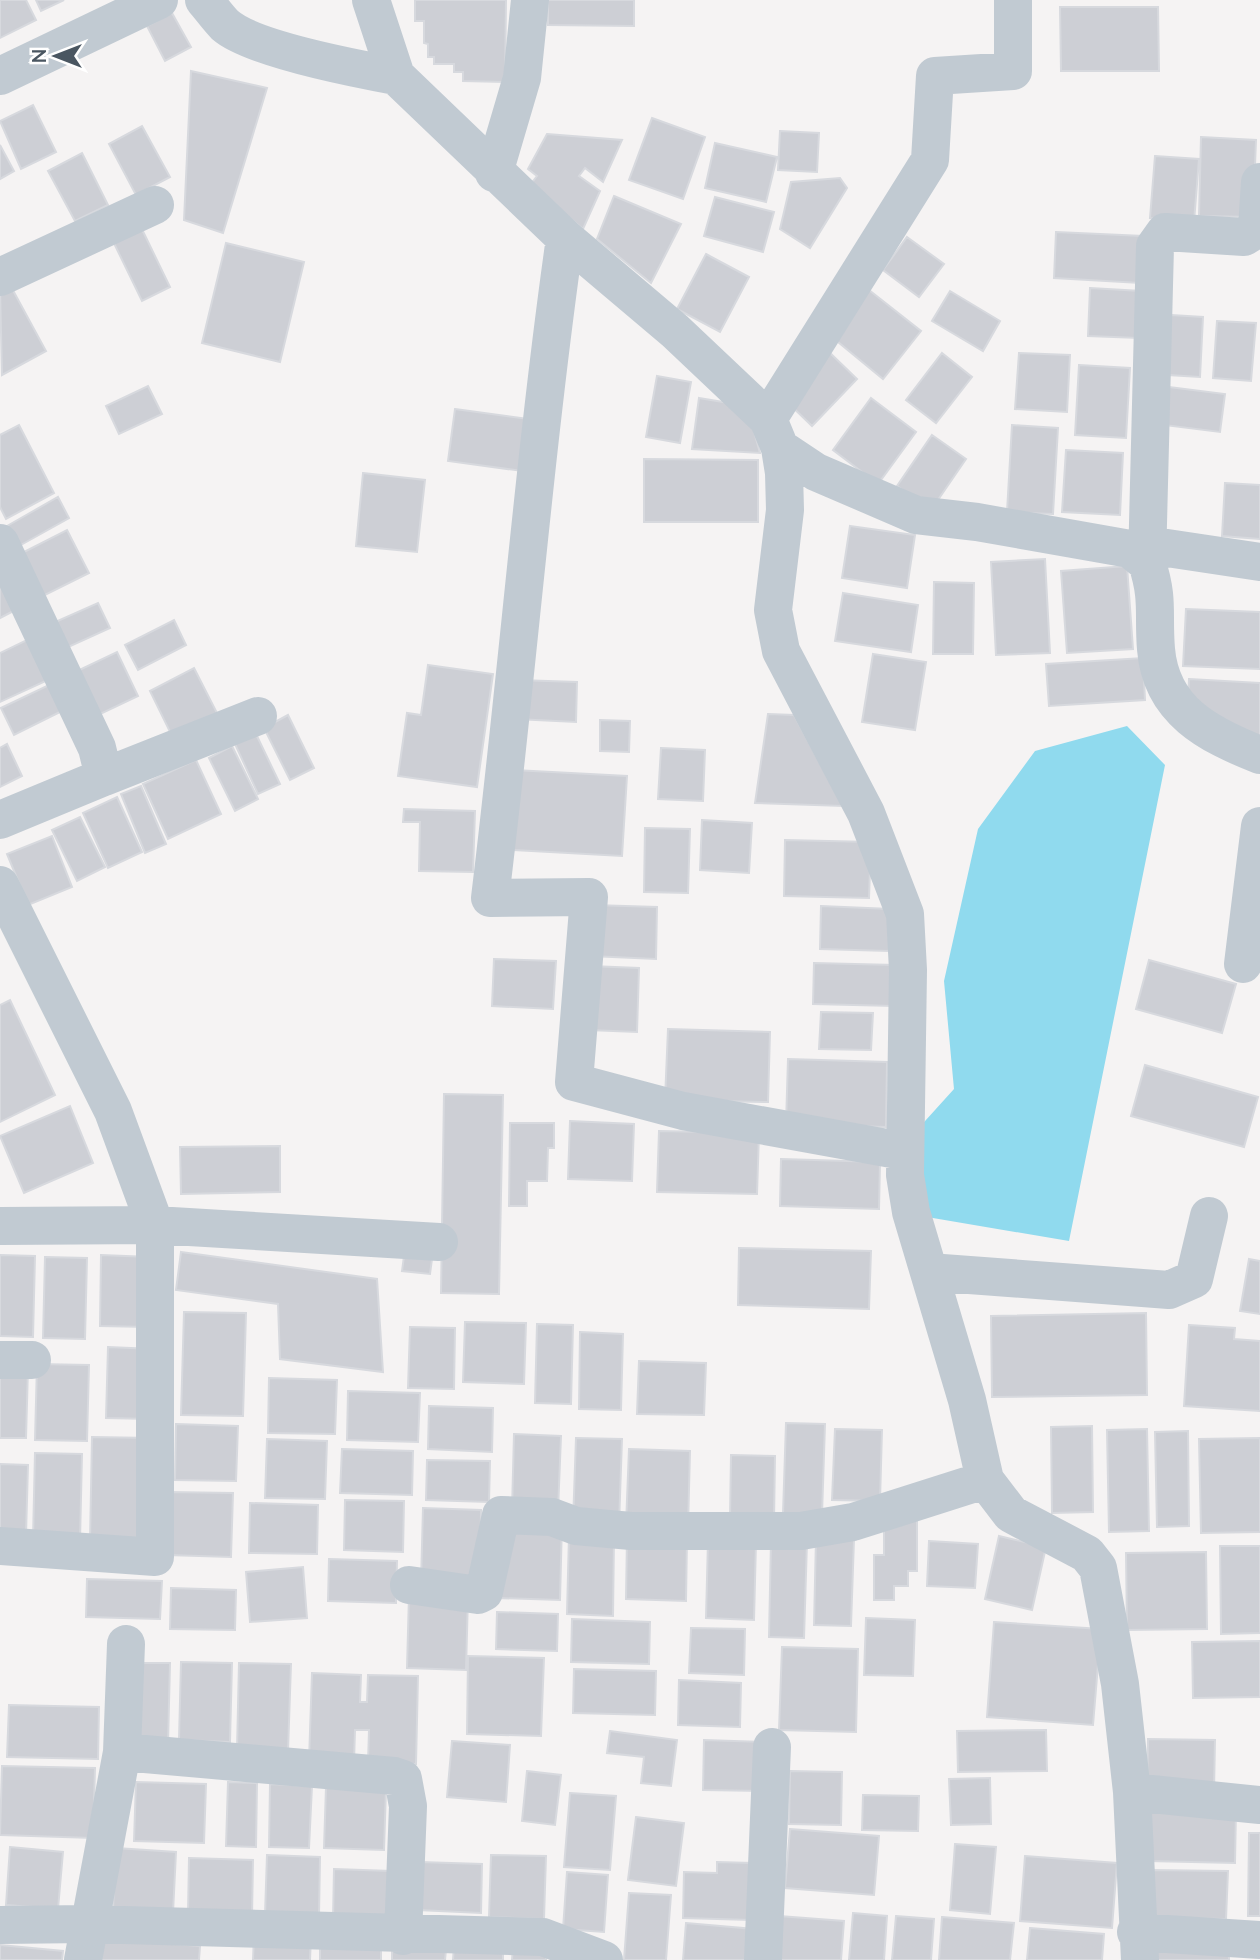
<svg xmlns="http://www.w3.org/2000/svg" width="1260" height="1960" font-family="Lato,sans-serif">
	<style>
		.water { fill: #90daee }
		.building { fill: #cdcfd5; stroke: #d7d9de; stroke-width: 2 }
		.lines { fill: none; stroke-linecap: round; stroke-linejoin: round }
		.minor { stroke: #c1cad2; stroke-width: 38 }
	</style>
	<rect width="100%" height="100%" fill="#f5f3f3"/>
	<path class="water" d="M1127 726 1165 765 1069 1241 927 1217 916 1131 954 1089 944 981 978 829 1035 751Z"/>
	<path class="building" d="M0 0H26L36 20 0 38Z
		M36 0H64L41 11Z
		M415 0H506L505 82 463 81V72H454V64H434V57H428V44L424 43V21H415Z
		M548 0H634V26L548 25Z
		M1060 7H1158L1159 71H1061Z
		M172 13 191 47 165 61 147 26Z
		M191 71 267 88 223 233 184 220Z
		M33 105 56 152 21 169 0 121Z
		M652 118 705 137 683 199 629 180Z
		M142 126 170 177 136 195 109 144Z
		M780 131 819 133 817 172 778 170Z
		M547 134 622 140 603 182 585 168 579 176 600 191 583 229 530 185 537 176 528 169Z
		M1201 137 1256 140 1253 217 1199 216Z
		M715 143 777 157 766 202 705 188Z
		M0 145 14 171 0 179Z
		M82 153 108 205 75 221 48 171Z
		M1155 156 1199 159 1194 222 1150 218Z
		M840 178 847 188 810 248 780 229 791 182Z
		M614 196 681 224 651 283 597 239Z
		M715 197 774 212 763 252 704 236Z
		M138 221 170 287 142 301 110 235Z
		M1056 232 1143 236 1140 283 1054 278Z
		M907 237 944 264 919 297 883 270Z
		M226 243 304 262 280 362 202 343Z
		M706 254 749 277 720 332 677 309Z
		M9 283 46 351 2 375 0 288Z
		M1090 288 1141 291 1139 338 1088 336Z
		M869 290 921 331 883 379 832 337Z
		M950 291 1000 321 983 351 932 321Z
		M1171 315 1203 317 1200 377 1168 375Z
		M1217 321 1256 323 1251 381 1213 378Z
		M828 351 857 379 812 426 783 398Z
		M942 353 972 377 936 423 906 400Z
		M1019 353 1070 355 1067 412 1015 409Z
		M1079 365 1130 368 1126 438 1075 435Z
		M657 376 691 382 680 443 646 437Z
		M148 386 162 414 119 434 106 406Z
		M1161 386 1225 394 1220 432 1156 424Z
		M699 398 735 404 752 424 760 453 692 449Z
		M871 398 916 432 878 484 833 450Z
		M455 409 529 419 522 471 448 461Z
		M19 425 54 493 6 519 0 507V435Z
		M1012 425 1058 428 1053 514 1007 512Z
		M932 435 966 459 931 510 897 486Z
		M1066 450 1123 453 1120 515 1062 512Z
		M644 459 758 460V522H644Z
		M363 473 425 480 417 552 356 546Z
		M1225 483 1260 485V539L1222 536Z
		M58 497 69 518 19 546 7 526Z
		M850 526 915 535 907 588 842 578Z
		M67 530 89 573 43 596 22 553Z
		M0 559 25 605 0 618Z
		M1045 559 1050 653 996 655 991 562Z
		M1127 566 1133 649 1067 653 1061 571Z
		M934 582 974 583 973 654H933Z
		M843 593 918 605 911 652 835 641Z
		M98 603 110 628 64 649 53 623Z
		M1186 609 1260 612V669L1183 666Z
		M174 620 186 645 138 670 125 645Z
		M31 638 50 679 0 702V653Z
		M117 652 138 696 94 717 73 673Z
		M873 654 926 662 915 730 862 722Z
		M1143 658 1145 700 1049 706 1046 664Z
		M428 665 493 674 477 787 398 776 407 713 421 715Z
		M194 668 218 715 173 738 150 691Z
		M1189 679 1260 683V738L1188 701Z
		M518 680 577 682 576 722 516 719Z
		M51 684 64 710 14 735 1 708Z
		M768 714 794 715 843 806 755 803Z
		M288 715 314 768 290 780 264 728Z
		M600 720 630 721 629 752 600 751Z
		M256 734 280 784 258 794 235 744Z
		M7 744 22 776 0 787V748Z
		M232 746 258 799 235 811 209 758Z
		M661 748 705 750 703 801 658 799Z
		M196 760 221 814 168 839 143 784Z
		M514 770 627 776 622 856 514 850Z
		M141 786 166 844 145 853 121 794Z
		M117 797 142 852 108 868 83 813Z
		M404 809 475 811 473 872 419 871 420 822H403Z
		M80 817 105 867 77 881 52 830Z
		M702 820 752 823 749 873 700 870Z
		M645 828 690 829 688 893 644 892Z
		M52 836 72 887 28 905 7 854Z
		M785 840 871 842 869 898 784 896Z
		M593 905 657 907 656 959 591 956Z
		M821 906 890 909 889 951 820 949Z
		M494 959 556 961 553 1009 492 1006Z
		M1149 960 1236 984 1222 1033 1136 1009Z
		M814 963 895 965 894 1006 813 1004Z
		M590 966 639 968 637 1032 589 1030Z
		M10 1000 55 1095 0 1122V1005Z
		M821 1012 873 1013 871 1050 819 1049Z
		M668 1029 770 1032 768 1102 665 1100Z
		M788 1059 887 1062 886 1127 786 1124Z
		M1145 1065 1258 1097 1244 1147 1131 1116Z
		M444 1094 503 1095 499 1294 441 1293Z
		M70 1106 93 1163 24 1193 0 1136Z
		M570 1121 634 1124 632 1181 568 1179Z
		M510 1123H554V1148H548L547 1181H527V1206H509Z
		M659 1131 759 1133 757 1194 657 1192Z
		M280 1146V1192L181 1194 180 1147Z
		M781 1159 880 1162 879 1209 780 1206Z
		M739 1248 871 1251 869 1309 738 1305Z
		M181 1252 377 1279 383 1372 280 1359 278 1304 176 1290Z
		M0 1255 35 1256 33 1337 0 1336Z
		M101 1255 150 1257 149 1327 100 1326Z
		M404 1256 432 1259 430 1274 402 1271Z
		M45 1257 87 1258 85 1339 43 1338Z
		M1249 1259 1260 1261V1314L1240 1311Z
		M184 1312 246 1313 243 1416 181 1415Z
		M1146 1313 1147 1395 992 1397 991 1316Z
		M465 1322 526 1323 524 1384 463 1382Z
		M537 1324 573 1325 571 1404 535 1403Z
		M1189 1325 1235 1328 1234 1339 1260 1341V1411L1184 1406Z
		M410 1327 455 1328 454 1389 408 1388Z
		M580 1332 623 1334 621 1410 579 1409Z
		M108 1347 153 1349 151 1419 106 1418Z
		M639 1361 706 1363 704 1415 637 1414Z
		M37 1364 89 1365 87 1441 35 1440Z
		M0 1367 28 1368 26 1438H0Z
		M269 1378 337 1380 335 1434 268 1433Z
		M348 1391 420 1393 418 1442 347 1440Z
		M429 1406 493 1408 492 1452 428 1449Z
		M786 1423 825 1424 822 1515 783 1514Z
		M176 1424 238 1426 236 1481 175 1480Z
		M1092 1426 1093 1512 1052 1513 1051 1427Z
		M835 1429 882 1430 880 1501 832 1500Z
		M1147 1429 1149 1531 1109 1532 1107 1430Z
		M1188 1431 1189 1526 1157 1527 1155 1432Z
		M514 1434 561 1436 558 1511 512 1510Z
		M92 1437 152 1438 150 1544 90 1542Z
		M576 1438 622 1439 619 1525 573 1523Z
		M1260 1438V1532L1201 1533 1199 1439Z
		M267 1439 327 1441 325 1499 265 1498Z
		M342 1449 413 1451 412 1495 340 1493Z
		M629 1449 690 1451 688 1527 626 1525Z
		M35 1453 82 1454 80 1541 33 1539Z
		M731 1455 775 1456 774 1521 730 1519Z
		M427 1460 490 1461 489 1502 426 1500Z
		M0 1464 28 1465 26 1535 0 1534Z
		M168 1492 233 1493 231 1557 167 1555Z
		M345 1500 404 1501 403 1552 344 1550Z
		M250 1503 318 1505 317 1554 249 1553Z
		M423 1508 481 1510 480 1584 421 1582Z
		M884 1516H917V1571H908V1586H894V1600H874V1555H884Z
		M500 1520 562 1522 560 1600 498 1598Z
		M569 1535 614 1536 613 1616 567 1614Z
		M999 1536 1046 1547 1032 1610 985 1599Z
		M627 1537 687 1538 686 1601 626 1599Z
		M816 1538 854 1539 851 1626 814 1625Z
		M708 1540 756 1542 754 1620 706 1618Z
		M771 1541 807 1542 804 1638 769 1637Z
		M929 1541 978 1544 975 1588 927 1586Z
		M1220 1546H1260V1633L1221 1634Z
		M1206 1552 1207 1629 1127 1630 1126 1553Z
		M329 1559 397 1561 396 1603 328 1601Z
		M303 1567 307 1618 250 1622 246 1572Z
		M87 1579 162 1581 160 1619 86 1617Z
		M171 1588 236 1590 235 1630 170 1629Z
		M409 1595 468 1596 466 1670 407 1668Z
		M497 1612 558 1614 557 1651 496 1649Z
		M866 1618 915 1620 913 1676 864 1675Z
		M572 1619 650 1622 649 1664 571 1662Z
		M994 1622 1101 1629 1093 1725 987 1717Z
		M691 1628 745 1629 744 1675 689 1673Z
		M1260 1641V1697L1193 1698 1192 1642Z
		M782 1647 858 1649 856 1732 779 1730Z
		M468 1656 544 1658 541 1736 467 1734Z
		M181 1662 232 1663 230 1742 179 1740Z
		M137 1663H170L168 1744H136Z
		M239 1663 291 1664 288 1751 237 1750Z
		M574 1669 656 1671 655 1715 573 1713Z
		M312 1673 361 1675 360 1702H367L368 1675 418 1676 416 1764 368 1763 369 1730H355L354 1762 309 1761Z
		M679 1680 741 1683 740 1727 678 1725Z
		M9 1705 99 1707 98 1759 7 1757Z
		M1046 1730 1047 1771 958 1772 957 1731Z
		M610 1731 677 1740 671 1786 641 1783 644 1757 607 1753Z
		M1148 1739 1215 1740 1214 1791 1147 1790Z
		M704 1740 765 1742 764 1791 703 1790Z
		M452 1741 510 1745 506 1802 447 1797Z
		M2 1766 95 1768 93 1838 0 1835Z
		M527 1771 561 1775 555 1825 522 1821Z
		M790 1771 842 1772 841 1825 789 1824Z
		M990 1778 991 1824 951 1825 949 1779Z
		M136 1782 206 1784 204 1843 134 1841Z
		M228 1782 257 1783 256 1847 226 1846Z
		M270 1784 312 1786 309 1848 269 1847Z
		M326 1787 386 1789 384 1850 324 1848Z
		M570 1793 616 1796 610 1870 564 1867Z
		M863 1795 919 1796 918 1831 862 1830Z
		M1149 1808 1236 1809 1235 1863 1148 1861Z
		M636 1817 684 1823 676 1886 628 1880Z
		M790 1829 879 1836 874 1895 785 1888Z
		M1249 1833H1260V1916H1248Z
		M955 1844 996 1847 990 1914 950 1910Z
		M10 1847 63 1852 58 1909 6 1905Z
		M116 1848 176 1852 173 1913 113 1909Z
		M267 1855 320 1857 319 1916 265 1915Z
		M491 1855 546 1856 544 1919 489 1917Z
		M1025 1856 1117 1863 1112 1928 1020 1921Z
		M189 1858 253 1860 252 1917 188 1915Z
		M420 1862 482 1864 481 1913 418 1910Z
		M717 1862 752 1863 751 1920 683 1918 684 1872 717 1873Z
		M334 1869 391 1871 389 1921 333 1920Z
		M1150 1870 1228 1871 1226 1919 1150 1918Z
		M567 1872 608 1875 604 1932 563 1929Z
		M629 1893 671 1895 666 1960H624Z
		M853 1913 887 1916 884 1960H849Z
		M779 1916 844 1921 841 1960H776Z
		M896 1916 934 1919 931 1960H892Z
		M942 1917 1014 1923 1010 1960H939Z
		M686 1923 754 1929 752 1960H683Z
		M1030 1928 1104 1934 1102 1960H1027Z
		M254 1935 311 1937 310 1960H253Z
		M101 1938 200 1946 199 1960H100Z
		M1153 1941H1229V1960H1153Z
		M0 1945 63 1951 62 1960H0Z
		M454 1946 503 1947V1960H453Z
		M513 1946 546 1949V1960H512Z
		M320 1947 381 1948V1960H320Z
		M392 1948 446 1950 445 1960H392Z"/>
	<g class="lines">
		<path class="minor" d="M204 0C211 8 218 18 225 25 252 49 358 69 396 76
			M371 0 396 76 565 238 675 331 768 419 780 448 784 473 785 510 773 610 781 651 866 813 905 914 908 970 905 1175 911 1212 967 1400 985 1480 1011 1514 1087 1554 1098 1568 1120 1684 1132 1792 1140 1960
			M0 76 159 0
			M494 173 522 78 530 0
			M1260 182 1257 229 1244 237 1165 232 1155 246 1147 563C1159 600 1153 613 1156 649 1161 711 1209 735 1260 755
			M565 238C534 457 517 678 490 898L589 897 574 1082 683 1111 903 1151
			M0 277 155 205
			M768 419 930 160 935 76 1013 71V0
			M780 448 816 472 916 515 977 522 1130 549 1147 563
			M0 543 97 748 104 777 0 820
			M1147 545 1260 562
			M104 777 258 716
			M0 885 113 1111 155 1225V1557L0 1546
			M1243 964 1260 826
			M0 1226 155 1225 439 1242
			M929 1272 1169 1290 1194 1279 1209 1216
			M0 1360H32
			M409 1585 478 1595 484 1592 501 1515 552 1517 576 1526 631 1531H801L853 1522 985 1480
			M122 1752 394 1776 403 1779 408 1806 403 1936
			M1132 1792 1260 1805
			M0 1925 88 1924 543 1937 604 1960
			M1136 1932 1260 1940
			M83 1960 122 1752 126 1644
			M763 1960 772 1747"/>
	</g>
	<g transform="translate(56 56) rotate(270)" stroke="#ffffff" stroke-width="5" paint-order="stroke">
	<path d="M0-5L12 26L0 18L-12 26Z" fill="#4a5661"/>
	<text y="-10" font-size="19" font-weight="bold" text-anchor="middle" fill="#4a5661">N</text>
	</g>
</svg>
